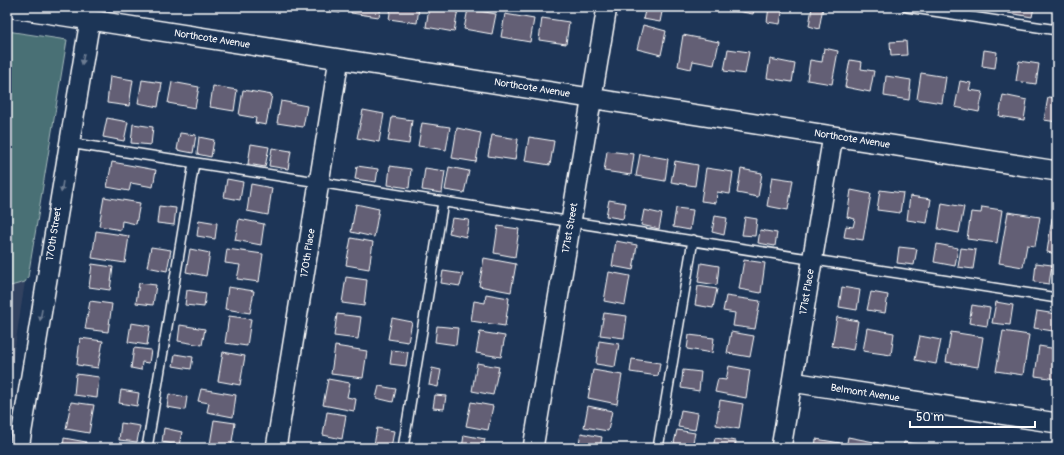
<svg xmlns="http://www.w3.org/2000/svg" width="1064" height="455" font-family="Pangolin,sans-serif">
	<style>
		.built { fill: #324260 }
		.green { fill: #487074; stroke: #a4b8ba }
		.building { fill: #645f74; stroke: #fff }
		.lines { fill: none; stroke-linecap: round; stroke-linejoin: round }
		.lane-casing { stroke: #fff; stroke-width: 12 }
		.street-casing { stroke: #fff; stroke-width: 22 }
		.lane { stroke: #1d3557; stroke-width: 9 }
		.street { stroke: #1d3557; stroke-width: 19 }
		.oneway { fill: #6c7c92 }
		.labels { text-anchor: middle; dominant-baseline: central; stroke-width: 3.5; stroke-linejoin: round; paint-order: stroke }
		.street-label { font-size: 10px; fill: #fff; stroke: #1d3557 }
	</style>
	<rect width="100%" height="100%" fill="#1d3557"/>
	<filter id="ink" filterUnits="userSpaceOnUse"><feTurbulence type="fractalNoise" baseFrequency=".025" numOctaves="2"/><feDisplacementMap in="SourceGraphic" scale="8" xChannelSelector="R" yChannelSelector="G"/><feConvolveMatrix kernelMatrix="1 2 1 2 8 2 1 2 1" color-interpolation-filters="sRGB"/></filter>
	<g filter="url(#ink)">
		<path class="built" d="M25 282 7 397V287Z"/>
		<path class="green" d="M7 31 67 40 28 277 25 282 7 287Z"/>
		<path class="building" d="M313 7H341L340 13 313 9Z
			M352 7H381L379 17 351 13Z
			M391 7H419L417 23 389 19Z
			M429 7H446L458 9 454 32 426 27Z
			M646 7H663L660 22 643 19Z
			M731 7H755L753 14 731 10Z
			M769 7H783L780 24 767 22Z
			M812 7H823L819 29 809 26Z
			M1009 7H1034L1032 17 1008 13Z
			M468 9 496 14 492 34 464 29Z
			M505 14 534 19 530 42 501 37Z
			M542 18 569 22 566 44 539 40Z
			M643 25 666 31 661 55 637 49Z
			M683 35 719 42 714 65 693 61 691 69 678 66Z
			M906 41 907 55 891 56 890 42Z
			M824 48 838 51 832 84 807 80 810 60 822 62Z
			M728 49 749 52 745 74 724 71Z
			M984 50 997 52 995 68 982 66Z
			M770 59 795 64 792 82 767 78Z
			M850 60 862 62 861 69 874 71 870 92 845 87Z
			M1019 61 1039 64 1036 84 1016 81Z
			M921 73 946 77 942 103 917 99Z
			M110 76 133 80 129 106 107 103Z
			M886 76 911 80 909 100 884 96Z
			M142 80 162 83 158 107 138 103Z
			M960 81 971 83 969 90 983 92 979 112 955 107Z
			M172 82 199 87 195 108 168 103Z
			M213 86 237 90 234 111 210 107Z
			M243 90 272 95 266 125 255 123 256 118 239 115Z
			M1003 95 1027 100 1024 120 999 116Z
			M1048 97 1057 98V122L1044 120Z
			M281 101 307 106 303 127 277 123Z
			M363 110 384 114 379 142 357 138Z
			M392 117 412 120 409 144 388 141Z
			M107 118 128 122 124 141 103 137Z
			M422 123 450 127 446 150 418 146Z
			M133 124 153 127 151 145 131 143Z
			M457 128 481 133 476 162 452 158Z
			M180 133 196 135 193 153 177 150Z
			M492 135 518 139 515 160 488 156Z
			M199 137 214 140 211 157 197 154Z
			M529 137 554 141 550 165 525 161Z
			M251 144 269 147 265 167 248 164Z
			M272 148 291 151 288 169 269 166Z
			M607 151 634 154 631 175 604 171Z
			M640 154 668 159 665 181 636 176Z
			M675 161 698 165 695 186 671 182Z
			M112 162 156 170 153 187 131 183 129 191 107 187Z
			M357 166 378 169 376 182 355 179Z
			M390 166 411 169 409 188 388 185Z
			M449 167 469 171 464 193 445 190Z
			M425 168 445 171 442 193 422 190Z
			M706 168 733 172 730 194 717 192 716 203 701 201Z
			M741 169 762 173 758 197 737 193Z
			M772 177 793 180 788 210 767 206Z
			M227 179 243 182 240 200 224 197Z
			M251 184 272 188 268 215 247 211Z
			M851 190 871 194 863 240 844 237 846 226 853 227 855 219 847 217Z
			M880 190 903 193 900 213 877 210Z
			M910 196 931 199 927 223 907 220Z
			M104 197 140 203 136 224 122 221 121 230 99 226Z
			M609 200 626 203 623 219 606 216Z
			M942 203 964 207 959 233 938 229Z
			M356 204 379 209 374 237 351 232Z
			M159 206 176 208 174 225 157 223Z
			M982 207 1002 210 997 243 967 239 971 212 981 213Z
			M676 208 693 210 690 230 673 227Z
			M644 210 662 214 659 229 641 225Z
			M1008 212 1040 217 1035 246 1027 245 1023 267 999 263Z
			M715 216 727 218 724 235 712 232Z
			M745 217 757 219 755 236 742 235Z
			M452 218 469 220 466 237 449 233Z
			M1052 218 1057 219V254L1047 252Z
			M239 219 264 224 261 245 235 240Z
			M199 220 217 223 215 239 197 236Z
			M498 226 519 229 515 257 494 253Z
			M760 230 777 233 775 246 758 243Z
			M96 231 129 236 125 263 92 258Z
			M351 238 373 242 369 269 346 265Z
			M616 241 637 245 633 270 612 266Z
			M937 244 958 248 955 266 934 262Z
			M151 247 171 250 167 271 147 267Z
			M899 247 917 249 914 265 897 263Z
			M961 248 976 250 973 269 958 267Z
			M190 249 210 253 206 276 186 272Z
			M227 249 263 254 259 282 237 279 240 265 225 263Z
			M484 258 516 264 511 292 479 286Z
			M744 260 765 263 761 293 739 289Z
			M701 263 719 266 717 285 698 282Z
			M1036 263 1052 265 1049 284 1034 282Z
			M92 264 113 267 110 290 89 287Z
			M443 271 463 274 460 286 441 283Z
			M609 272 630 276 625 305 604 301Z
			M346 277 367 280 364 306 342 303Z
			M139 283 156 285 153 305 136 303Z
			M698 286 717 289 713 308 695 305Z
			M228 287 254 291 250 313 225 309Z
			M842 287 860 290 857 310 839 307Z
			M187 290 206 293 204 307 185 305Z
			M871 292 888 295 885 313 867 310Z
			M486 294 509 298 505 326 471 321 474 301 485 303Z
			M726 296 760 301 755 329 733 326 735 313 723 311Z
			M90 301 112 304 108 332 85 329Z
			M996 302 1013 305 1010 325 992 323Z
			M972 305 990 308 987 326 969 323Z
			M1037 311 1056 314 1053 331 1034 328Z
			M604 313 627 316 624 338 600 335Z
			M337 314 361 317 358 339 334 336Z
			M229 316 251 319 247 346 225 343Z
			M837 317 858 321 853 350 832 346Z
			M392 318 412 322 408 342 388 339Z
			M131 323 150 326 147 345 128 342Z
			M180 325 205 329 202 345 178 341Z
			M437 326 458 328 456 345 435 342Z
			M867 328 894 333 891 355 863 351Z
			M1003 331 1029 335 1023 375 996 371Z
			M480 332 505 336 501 357 476 353Z
			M731 332 754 336 750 357 727 353Z
			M951 332 983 337 978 367 946 362Z
			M689 335 714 338 712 353 687 349Z
			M920 336 941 340 936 364 915 360Z
			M80 338 103 341 98 368 77 365Z
			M599 341 619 344 615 367 596 364Z
			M335 346 367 351 363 378 331 374Z
			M1039 346 1057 349V379L1035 376Z
			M134 348 151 350 149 363 142 362 141 370 131 368Z
			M392 350 408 352 406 366 390 364Z
			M223 352 245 356 240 385 218 381Z
			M175 354 193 357 191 369 173 366Z
			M632 359 660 363 658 376 630 372Z
			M477 363 499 367 493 395 472 391Z
			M729 366 750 370 746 398 715 392 718 379 726 380Z
			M432 368 441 370 438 387 429 385Z
			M593 370 622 375 617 404 588 398Z
			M683 370 701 372 699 391 681 388Z
			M76 374 99 377 97 398 74 395Z
			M328 379 350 383 347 397 356 399 354 411 323 405Z
			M379 386 396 389 393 402 376 398Z
			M201 389 236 395 233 417 207 412 209 403 198 401Z
			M121 390 139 393 137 406 119 403Z
			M169 394 187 397 185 410 167 407Z
			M435 395 446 396 444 409 433 408Z
			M720 400 743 404 739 429 716 425Z
			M71 402 94 405 89 433 66 429Z
			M471 402 493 406 488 430 466 426Z
			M588 406 612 411 608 431 584 427Z
			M681 410 698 413 695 430 678 427Z
			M327 412 346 415 342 439 323 435Z
			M214 420 235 423 231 448 210 444Z
			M121 423 140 426 137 442 119 440Z
			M164 428 182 432 179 445 162 442Z
			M377 428 394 431 391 448 374 445Z
			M677 430 695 433 692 447 674 443Z
			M581 433 602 437 600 448H578Z
			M464 435 485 439 483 448H462Z
			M848 437 879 443 878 448H846Z
			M64 438 86 442 85 448H63Z
			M715 438 736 441 735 448H713Z
			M816 439 840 443V448H815Z
			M319 442 342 446 341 448H318Z
			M904 442 925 446V448H903Z"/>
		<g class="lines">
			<g class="lane-casing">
				<path id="lane" d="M907 7 1057 30
					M69 143 1057 298
					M147 448 194 163
					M403 448 443 202
					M658 448 693 240"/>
			</g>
			<g class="street-casing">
				<path id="street" d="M7 7 1057 171
					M792 382 1057 423
					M19 448 90 20
					M276 448 339 59
					M533 448 607 7
					M781 448 833 136"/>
			</g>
			<use href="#lane" class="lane"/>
			<use href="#street" class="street"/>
		</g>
		<defs><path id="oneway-solid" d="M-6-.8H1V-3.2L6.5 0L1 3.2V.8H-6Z"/></defs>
		<g class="oneway">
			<use href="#oneway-solid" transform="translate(83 59) rotate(100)"/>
			<use href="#oneway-solid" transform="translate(62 187) rotate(99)"/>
			<use href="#oneway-solid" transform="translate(41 315) rotate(100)"/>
		</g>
	</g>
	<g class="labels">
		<g class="street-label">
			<text transform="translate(212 39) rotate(9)">Northcote Avenue</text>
			<text transform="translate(532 88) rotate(9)">Northcote Avenue</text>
			<text transform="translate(852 139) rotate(9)">Northcote Avenue</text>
			<text transform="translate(570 228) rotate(-80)">171st Street</text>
			<text transform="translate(54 234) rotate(-81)">170th Street</text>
			<text transform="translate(308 253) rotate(-81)">170th Place</text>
			<text transform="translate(807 292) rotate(-80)">171st Place</text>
			<text transform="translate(865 393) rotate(9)">Belmont Avenue</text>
		</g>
	</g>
	<rect width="1064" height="455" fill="none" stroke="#1d3557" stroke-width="24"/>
	<rect x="12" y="12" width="1040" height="431" fill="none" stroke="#fff" stroke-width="1.5" filter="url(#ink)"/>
	<path d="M910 421v6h125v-6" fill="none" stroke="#ffffff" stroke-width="2"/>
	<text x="916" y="421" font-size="12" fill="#ffffff" stroke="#1d3557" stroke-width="3" paint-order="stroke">50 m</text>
</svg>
